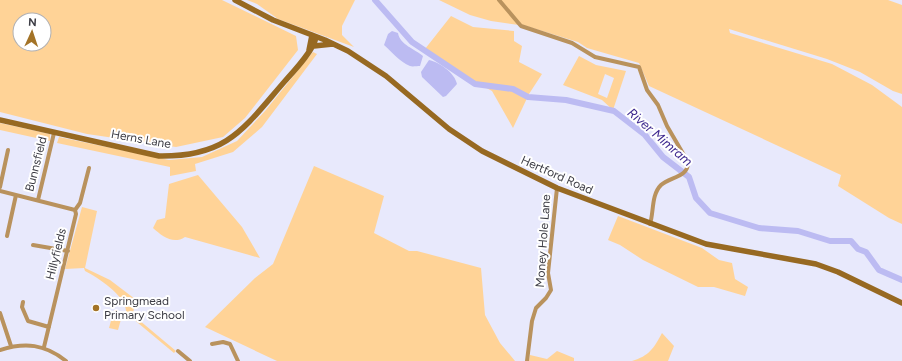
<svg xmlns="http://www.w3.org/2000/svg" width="902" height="361" font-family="Figtree,sans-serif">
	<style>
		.green { fill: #ffd397; fill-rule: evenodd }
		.water { fill: #bcbbf2 }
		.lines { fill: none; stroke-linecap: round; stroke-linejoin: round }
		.river { stroke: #bcbbf2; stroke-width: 6 }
		.street { stroke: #b9925d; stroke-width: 4 }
		.secondary { stroke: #976922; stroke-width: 5.5 }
		.poi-dot { fill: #a37327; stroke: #fff; stroke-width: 1.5 }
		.labels { text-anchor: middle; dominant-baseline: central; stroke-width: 4; stroke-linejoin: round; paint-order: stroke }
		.street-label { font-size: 12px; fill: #3c3c44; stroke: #fff }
		.poi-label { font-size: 12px; fill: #3c3c44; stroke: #fff; text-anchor: start }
		.water-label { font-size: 13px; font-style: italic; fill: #3e298f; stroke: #fff }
	</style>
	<rect width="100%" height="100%" fill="#e8e9fc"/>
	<path class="green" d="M0 0H222L296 36 298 50 245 118 223 137 176 147 87 134 0 112ZM20 20H44V44H20Z
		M247 0H355L342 26V35L354 47 278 19 257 4Z
		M439 0H888L902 5V94L893 91 860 72 827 59 729 29 730 33 832 64 872 85 902 107V224L889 218 838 186 841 175 649 86 639 63 587 48 578 42 526 26 491 21 470 15Z
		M451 16 473 27 514 31V41L522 46 519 62 542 74 529 94 513 128 492 91 468 78 425 49Z
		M313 52 317 54 262 127 233 152 195 164 196 171 170 176V167L57 143 59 137 169 160 202 157 237 141 265 111Z
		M579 56 596 65 626 71 613 110 602 100 563 85ZM605 74 614 78 607 98 598 94Z
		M0 123 50 134V141L0 130Z
		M314 166 384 196 374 233 409 251H417L481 268 485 315 500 343 515 361H277L205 327 255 278 273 264Z
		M198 175 242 227 260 258 185 237C173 245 162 236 153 228L157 220 165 218 169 184Z
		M82 207 97 211 85 268 110 280 135 299 133 315 176 351 174 353 126 313C128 297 97 277 85 271L84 268 65 269Z
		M618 216 702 248 719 260 732 263 735 279 748 287 745 296 714 287H698L643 260 620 245 608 240Z
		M114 310 123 312 118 330 109 328Z
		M662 333 674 346 668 361H632C649 356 654 348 662 333Z
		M557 351 574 358V361H529L530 355 547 359Z"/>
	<path class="water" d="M392 31 398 33C400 45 415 49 423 56L420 66C417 66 412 67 410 66 400 62 392 52 384 45L388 34Z
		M429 60C439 62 455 73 457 84L446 96 443 97 422 77 421 72Z"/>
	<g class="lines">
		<path class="river" d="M375 0 412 42 475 84 513 89 528 97 566 100 614 111 645 135 663 157 689 177 696 198 710 213 759 228 798 231 830 241H851L858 249 866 252 879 270 902 280"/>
		<path class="street" d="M499 0 521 26 572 43 595 57 639 67 647 90 658 105 667 126 688 162C689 177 670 177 661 185 651 195 654 212 650 224
			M0 187 8 150
			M0 191 75 210
			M38 200 54 133
			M75 210 80 203 89 168
			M7 236 16 195
			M33 245 68 251
			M23 302 22 307 28 321 49 327
			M0 313 11 346
			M212 344 223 342 230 344 238 361
			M44 347 76 214 75 210
			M0 350C25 342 45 344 66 361
			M178 351 190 361
			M527 361 532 321 536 308 546 298 551 290 548 273 557 188"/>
		<path class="secondary" d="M235 0 273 20 325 40 348 51 386 76 449 129 482 151 557 188 706 244 816 264 838 272 902 303
			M314 46 333 44
			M309 50 312 35
			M0 120 159 156C228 157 244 128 285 81 294 71 314 50 316 37"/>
	</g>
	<circle class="poi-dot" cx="96" cy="308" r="4"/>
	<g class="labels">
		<g class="street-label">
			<text transform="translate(141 139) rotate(10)">Herns Lane</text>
			<text transform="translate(36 164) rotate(-76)">Bunnsfield</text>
			<text transform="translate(557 175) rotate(24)">Hertford Road</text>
			<text transform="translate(543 241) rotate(-86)">Money Hole Lane</text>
			<text transform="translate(56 254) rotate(-76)">Hillyfields</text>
		</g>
		<g class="poi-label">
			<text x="104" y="301">Springmead<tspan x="104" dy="14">Primary School</tspan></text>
		</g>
		<g class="water-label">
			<text transform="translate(660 137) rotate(41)">River Mimram</text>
		</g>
	</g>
	<g transform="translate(32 32) rotate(3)"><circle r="19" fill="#ffffff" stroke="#b1b1b4"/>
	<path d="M0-3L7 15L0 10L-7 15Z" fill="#a37327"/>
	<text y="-6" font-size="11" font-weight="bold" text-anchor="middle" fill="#3c3c44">N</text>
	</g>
</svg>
